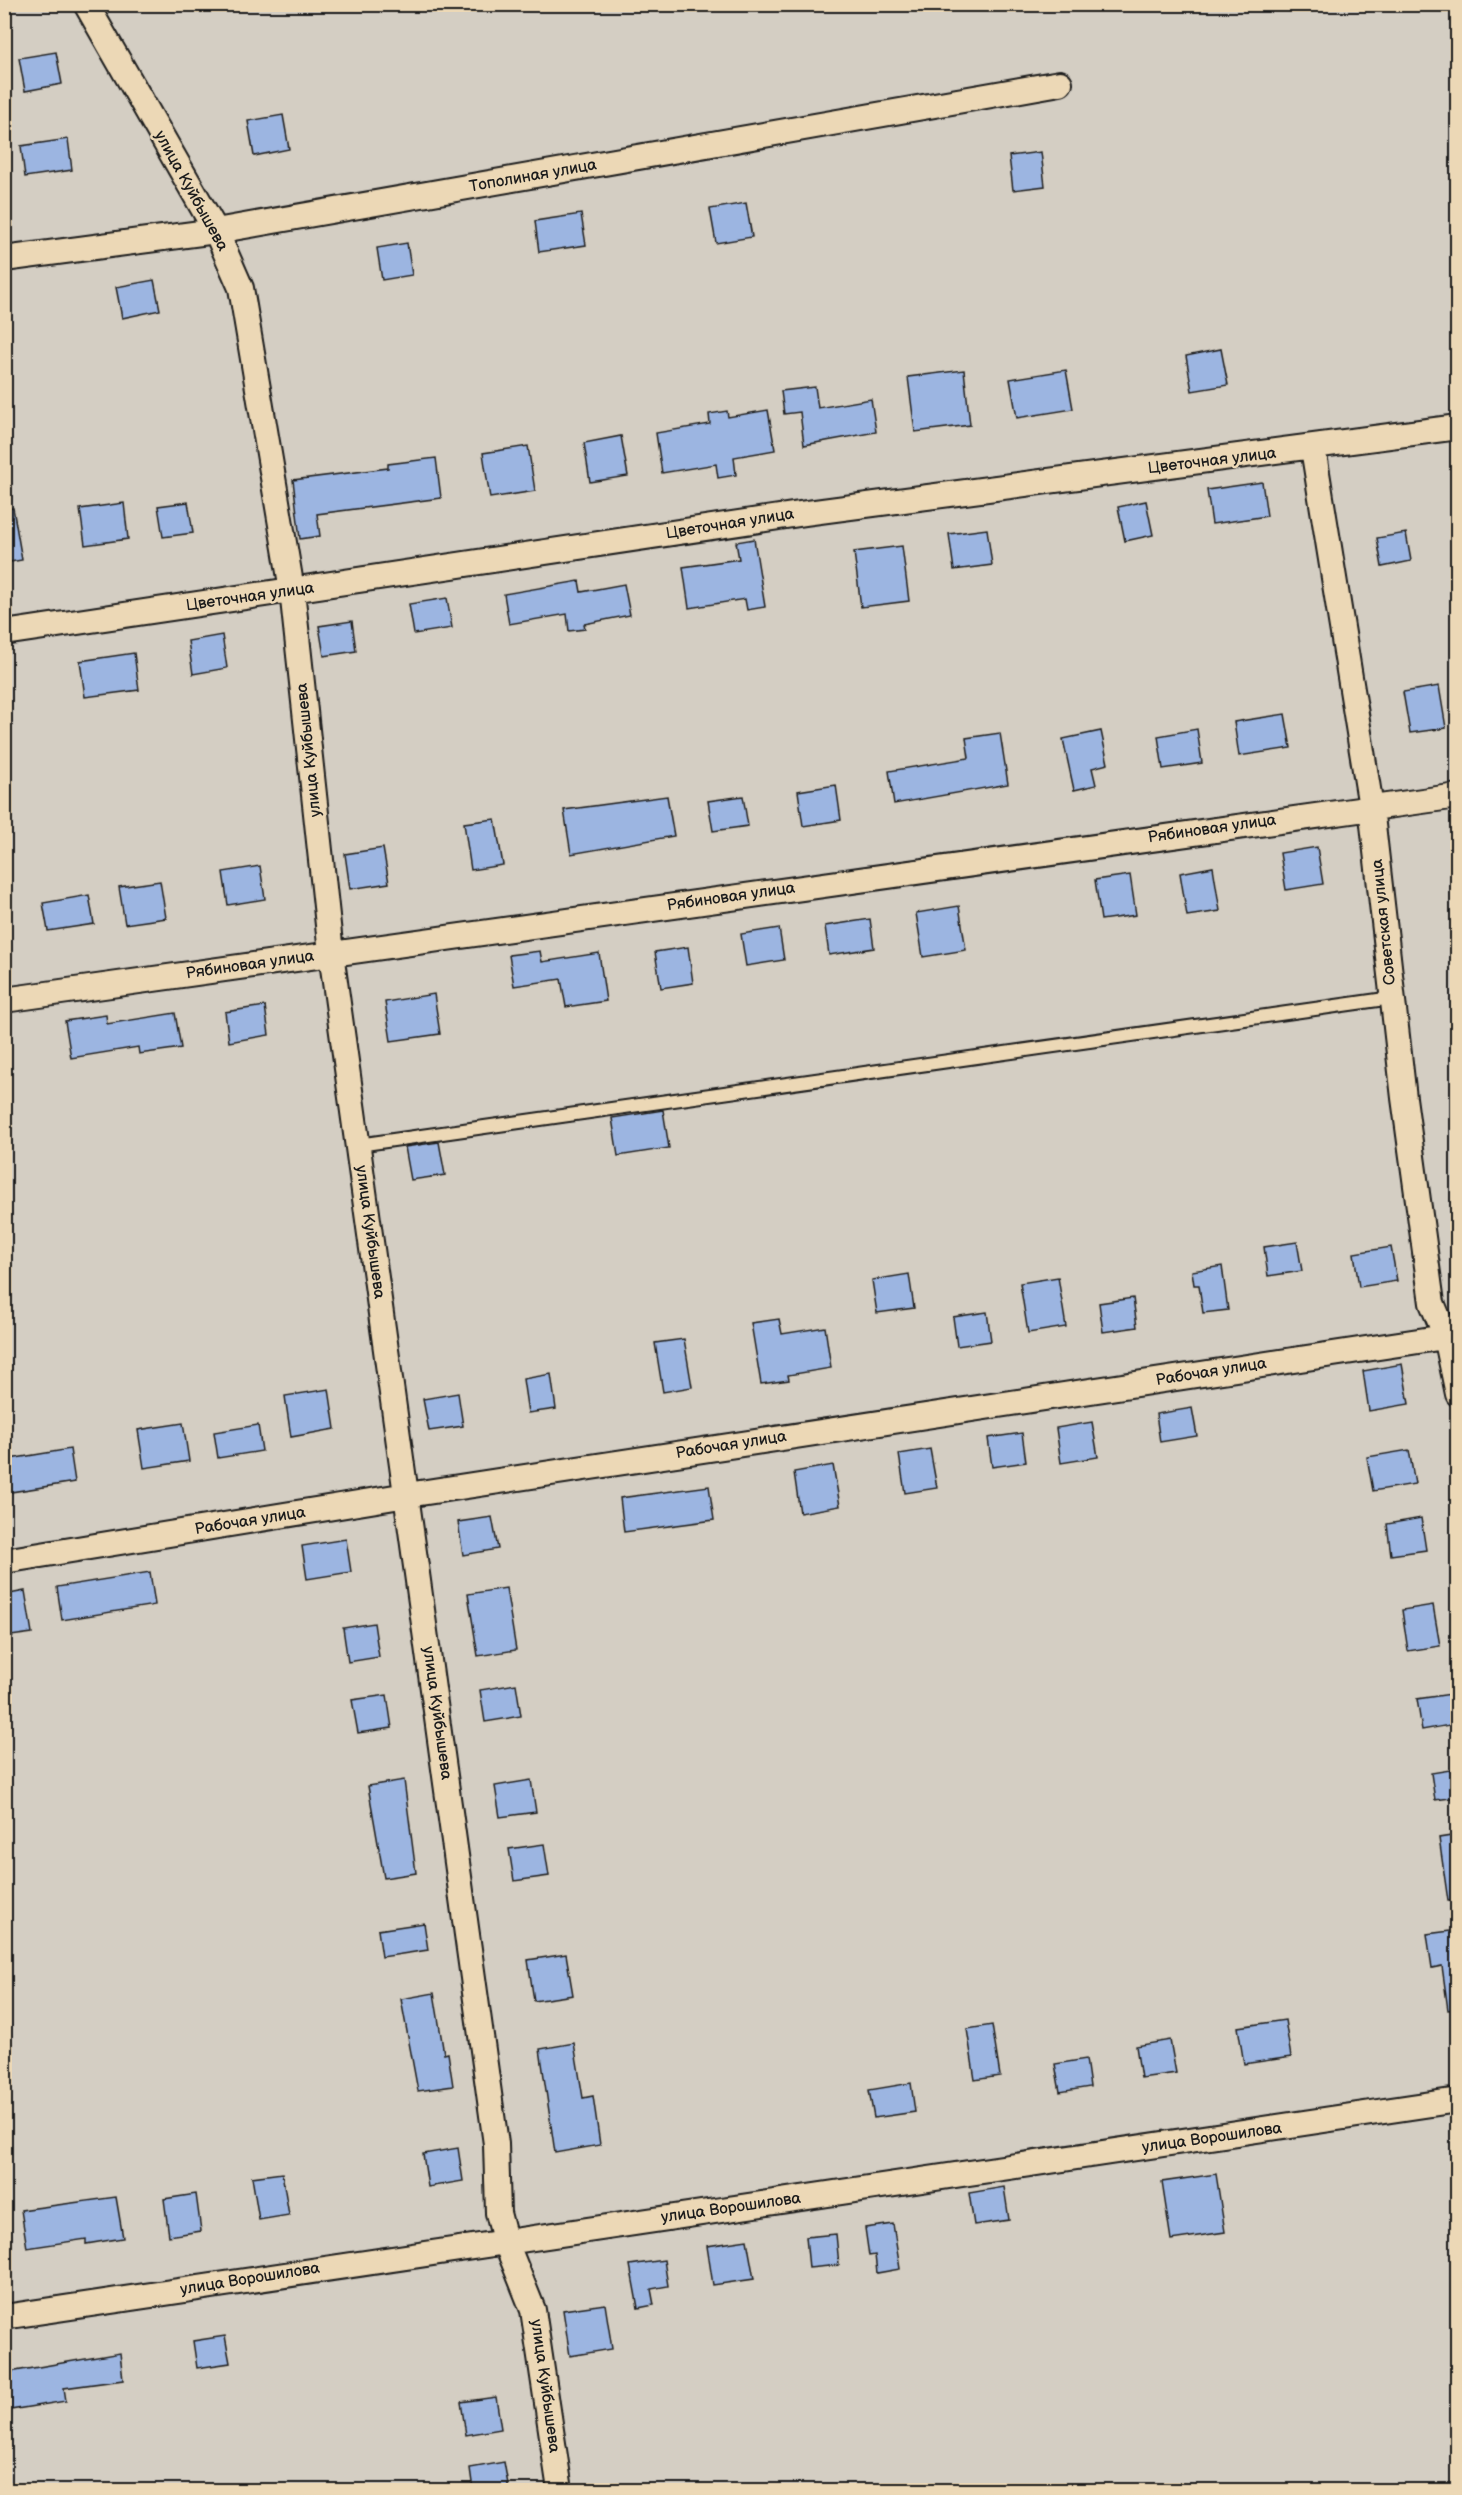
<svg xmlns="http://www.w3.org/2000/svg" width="1462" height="2495" font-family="'Balsamiq Sans',sans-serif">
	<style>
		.building { fill: #9cb5e1; stroke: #1c1c1c; stroke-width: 1.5 }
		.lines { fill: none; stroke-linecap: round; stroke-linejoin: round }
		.lane-casing { stroke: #1c1c1c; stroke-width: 16 }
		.street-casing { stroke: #1c1c1c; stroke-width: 28 }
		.lane { stroke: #ecd8b6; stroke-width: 12 }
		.street { stroke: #ecd8b6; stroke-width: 24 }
		.labels { text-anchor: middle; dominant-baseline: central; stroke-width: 5; stroke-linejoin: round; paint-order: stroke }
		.street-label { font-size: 16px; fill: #1c1c1c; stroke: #ecd8b6 }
	</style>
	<rect width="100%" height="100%" fill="#d4cec3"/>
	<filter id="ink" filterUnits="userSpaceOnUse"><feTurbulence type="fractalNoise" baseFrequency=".0167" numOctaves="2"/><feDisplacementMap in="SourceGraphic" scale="12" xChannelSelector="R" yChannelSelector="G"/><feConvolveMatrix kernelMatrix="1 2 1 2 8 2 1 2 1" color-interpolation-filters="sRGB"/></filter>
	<g filter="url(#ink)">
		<path class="building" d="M56 52 62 84 25 91 19 58Z
			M283 115 289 149 254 156 248 121Z
			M68 139 72 170 25 177 21 146Z
			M1041 152 1045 186 1013 190 1009 156Z
			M746 203 752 237 716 243 710 209Z
			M581 214 586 245 539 252 535 221Z
			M407 243 412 275 382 280 377 248Z
			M154 280 160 310 122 318 116 287Z
			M1221 349 1228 385 1192 391 1186 356Z
			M964 370 970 425 915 432 908 377Z
			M1066 370 1073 409 1017 418 1010 379Z
			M815 387 818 408 871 399 876 432 804 445 800 412 784 414 781 391Z
			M768 410 775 450 734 457 736 475 718 478 716 464 662 473 656 433 710 424 709 414 727 411 728 417Z
			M621 436 628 476 590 482 584 443Z
			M528 446 535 491 490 498 483 453Z
			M436 458 441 498 317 514 320 536 300 539 293 480 388 468V464Z
			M1262 482 1267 516 1212 524 1207 490Z
			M1146 501 1153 535 1125 541 1118 507Z
			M188 502 193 533 163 537 158 506Z
			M124 503 128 539 85 545 80 509Z
			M13 508 22 560 4 563V509Z
			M987 529 992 565 954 570 949 534Z
			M1406 533 1411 561 1382 567 1377 538Z
			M754 539 765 607 747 610 745 599 689 608 683 567 739 559 736 542Z
			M902 546 909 601 861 607 854 552Z
			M579 581 581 592 624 584 630 615 584 624 585 629 569 631 567 614 509 624 504 594Z
			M447 598 452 628 414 634 409 604Z
			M352 621 356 651 324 656 319 626Z
			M222 635 227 668 193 674 188 641Z
			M134 653 139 690 85 697 80 661Z
			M1439 686 1446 728 1410 733 1403 692Z
			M1285 714 1291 748 1239 756 1234 722Z
			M1197 729 1202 763 1163 769 1158 736Z
			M1101 731 1108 764 1092 768 1096 785 1074 790 1063 739Z
			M1000 733 1008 784 894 804 889 771 969 758 966 738Z
			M836 785 841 820 803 826 798 791Z
			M667 796 674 836 571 854 564 810Z
			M743 796 748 826 713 831 708 801Z
			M495 819 503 865 471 870 464 823Z
			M1317 847 1323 884 1286 890 1280 853Z
			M383 848 389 883 350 889 345 854Z
			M260 866 265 899 228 905 223 872Z
			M1213 867 1220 911 1187 916 1180 873Z
			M1130 875 1136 915 1101 920 1095 880Z
			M160 881 166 918 125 924 119 887Z
			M89 895 94 924 48 931 43 903Z
			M959 906 966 950 923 957 916 913Z
			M870 919 874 948 829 955 825 926Z
			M779 928 784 960 746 966 741 934Z
			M688 947 693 983 661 988 655 952Z
			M540 951 542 962 599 953 606 1001 566 1007 561 979 514 986 509 955Z
			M434 994 440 1034 391 1041 385 1002Z
			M265 1006 269 1035 229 1042 225 1012Z
			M175 1013 181 1048 139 1054 138 1047 71 1058 65 1021 106 1015 107 1024Z
			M663 1110 669 1148 618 1156 612 1118Z
			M439 1142 445 1175 411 1180 405 1147Z
			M1297 1242 1302 1271 1268 1276 1264 1247Z
			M1391 1247 1397 1281 1359 1287 1354 1253Z
			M1222 1266 1228 1310 1203 1313 1199 1285H1194L1192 1271Z
			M909 1274 914 1308 877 1313 872 1280Z
			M1058 1277 1066 1327 1028 1333 1020 1283Z
			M1133 1298 1137 1327 1103 1332 1099 1303Z
			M987 1312 991 1341 957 1346 953 1317Z
			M779 1319 782 1334 825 1327 831 1368 788 1375 789 1380 761 1384 751 1323Z
			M684 1339 692 1387 663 1392 655 1343Z
			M1402 1364 1409 1404 1369 1411 1363 1371Z
			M551 1374 556 1409 528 1413 523 1379Z
			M329 1389 335 1429 291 1437 285 1396Z
			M458 1393 463 1426 429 1431 423 1399Z
			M1192 1408 1197 1436 1160 1442 1156 1414Z
			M1092 1422 1098 1457 1061 1463 1056 1428Z
			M183 1423 189 1461 144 1468 138 1430Z
			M258 1425 262 1451 218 1458 214 1432Z
			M1022 1433 1026 1462 992 1467 988 1438Z
			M70 1449 75 1482 4 1493V1460Z
			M930 1449 937 1488 905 1493 899 1454Z
			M1409 1450 1415 1484 1373 1491 1367 1457Z
			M833 1465 840 1506 800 1513 794 1472Z
			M709 1486 714 1520 624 1532 620 1498Z
			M492 1517 498 1549 463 1555 458 1522Z
			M1421 1518 1426 1550 1391 1555 1387 1524Z
			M346 1539 351 1572 307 1579 302 1546Z
			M150 1572 155 1605 62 1620 57 1587Z
			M506 1588 516 1650 478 1656 468 1594Z
			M25 1591 32 1633 4 1637V1595Z
			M1433 1605 1440 1646 1408 1651 1402 1610Z
			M374 1623 379 1657 348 1662 343 1628Z
			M516 1684 521 1716 485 1722 480 1690Z
			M1451 1694 1456 1724 1422 1730 1417 1699Z
			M387 1695 392 1728 358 1733 352 1700Z
			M1456 1769 1458 1797 1435 1800 1431 1773Z
			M404 1780 416 1873 384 1878 368 1786Z
			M531 1780 536 1812 500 1817 495 1786Z
			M1458 1835V1900L1448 1901 1439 1838Z
			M544 1844 549 1876 514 1881 509 1849Z
			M424 1923 428 1950 382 1957 378 1930Z
			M1458 1930V2009L1448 2010 1442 1966 1432 1968 1427 1934Z
			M566 1954 573 1995 534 2001 528 1960Z
			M434 1993 444 2054 448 2053 453 2086 418 2091 401 1999Z
			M1285 2020 1291 2057 1244 2064 1238 2027Z
			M992 2025 1000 2076 975 2080 967 2029Z
			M1170 2040 1176 2073 1141 2078 1136 2046Z
			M574 2043 583 2098 593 2096 600 2145 555 2153 540 2049Z
			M1086 2059 1090 2087 1060 2092 1055 2064Z
			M911 2083 915 2112 874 2118 869 2090Z
			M458 2148 463 2181 428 2187 423 2154Z
			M282 2173 289 2215 259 2220 252 2177Z
			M1216 2174 1225 2232 1171 2240 1162 2182Z
			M1004 2187 1009 2220 974 2225 969 2193Z
			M196 2194 201 2231 169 2236 164 2199Z
			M116 2197 123 2238 86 2244V2239L27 2248 21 2210Z
			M893 2224 900 2269 877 2273 875 2255 869 2256 865 2228Z
			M836 2234 839 2265 809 2268 806 2237Z
			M747 2240 754 2279 713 2285 707 2246Z
			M664 2260 668 2286 651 2289 654 2305 638 2308 630 2265Z
			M605 2304 612 2349 570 2356 563 2310Z
			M225 2336 230 2363 197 2368 193 2341Z
			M120 2353 123 2380 64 2388 66 2401 4 2411V2373Z
			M496 2397 501 2429 466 2435 461 2402Z
			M504 2462 509 2490H473L470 2468Z"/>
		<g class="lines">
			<g class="lane-casing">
				<path id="lane" d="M358 1145 1392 998"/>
			</g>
			<g class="street-casing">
				<path id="street" d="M86 4 216 231 241 288 292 590 331 953 496 2144 498 2213 505 2240 533 2310 560 2490
					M4 259 216 231 1060 83
					M1313 448 1371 807 1404 1098 1432 1303 1446 1336 1458 1394
					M4 633 806 513 1458 427
					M4 1000 1458 796
					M4 1561 407 1495 1458 1335
					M4 2317 1458 2100"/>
			</g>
			<use href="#lane" class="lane"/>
			<use href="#street" class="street"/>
		</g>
	</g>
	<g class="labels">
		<g class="street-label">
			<text transform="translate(533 176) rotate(-10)">Тополиная улица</text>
			<text transform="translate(191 191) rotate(61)">улица Куйбышева</text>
			<text transform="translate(1212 461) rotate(-7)">Цветочная улица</text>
			<text transform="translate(730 524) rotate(-9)">Цветочная улица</text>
			<text transform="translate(250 597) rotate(-8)">Цветочная улица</text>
			<text transform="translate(309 750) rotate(-96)">улица Куйбышева</text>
			<text transform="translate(1212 829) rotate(-8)">Рябиновая улица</text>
			<text transform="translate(731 897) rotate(-8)">Рябиновая улица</text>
			<text transform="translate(1384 922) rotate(-96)">Советская улица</text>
			<text transform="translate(250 965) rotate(-8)">Рябиновая улица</text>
			<text transform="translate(370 1232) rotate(82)">улица Куйбышева</text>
			<text transform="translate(1211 1372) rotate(-9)">Рабочая улица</text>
			<text transform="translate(731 1445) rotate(-9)">Рабочая улица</text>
			<text transform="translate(250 1521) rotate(-9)">Рабочая улица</text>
			<text transform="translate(437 1713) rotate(82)">улица Куйбышева</text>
			<text transform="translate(1212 2138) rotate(-8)">улица Ворошилова</text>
			<text transform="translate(731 2208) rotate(-8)">улица Ворошилова</text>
			<text transform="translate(250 2279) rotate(-9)">улица Ворошилова</text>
			<text transform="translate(545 2386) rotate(82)">улица Куйбышева</text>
		</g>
	</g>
	<rect width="1462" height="2495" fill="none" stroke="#ecd8b6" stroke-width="24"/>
	<rect x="12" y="12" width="1438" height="2471" fill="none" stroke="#1c1c1c" stroke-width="2" filter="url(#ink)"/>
</svg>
